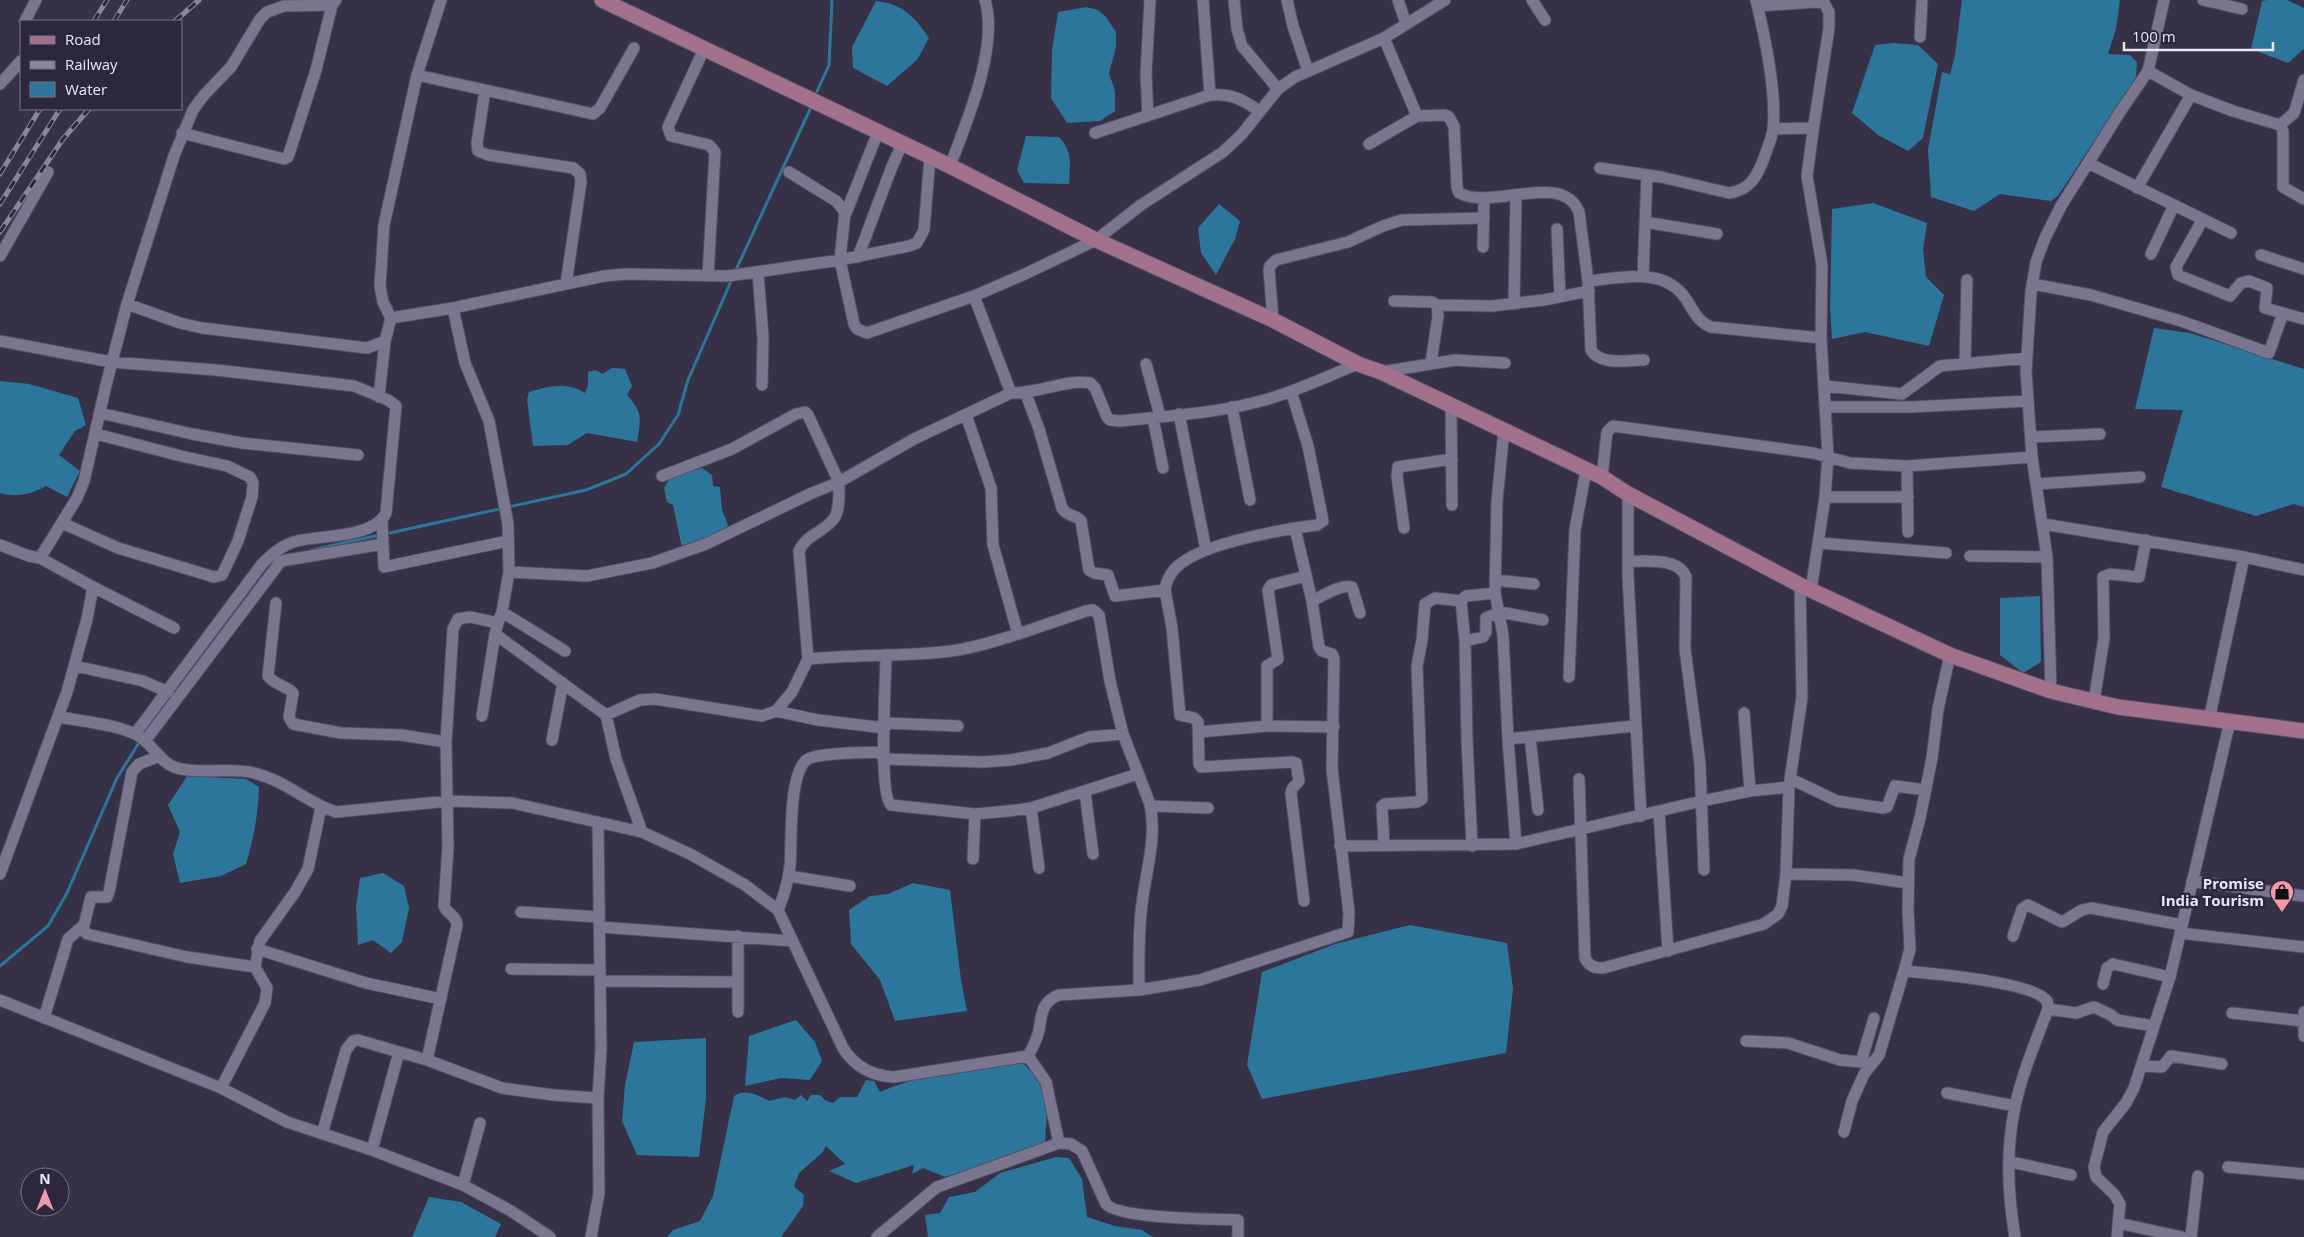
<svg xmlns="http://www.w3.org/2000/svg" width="2304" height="1237" font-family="'Open Sans',sans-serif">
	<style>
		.water { fill: #2c759b }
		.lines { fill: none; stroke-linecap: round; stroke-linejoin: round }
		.stream { stroke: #2c759b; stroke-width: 3 }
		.minor-casing { stroke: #534e60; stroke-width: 13 }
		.major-casing { stroke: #534e60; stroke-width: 17 }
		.minor { stroke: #7b768f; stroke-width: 11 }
		.major { stroke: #a4718d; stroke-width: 15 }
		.rail-casing { stroke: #8a8697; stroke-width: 5 }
		.rail { stroke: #2c273c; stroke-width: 3; stroke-dasharray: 9; stroke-linecap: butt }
		.labels { text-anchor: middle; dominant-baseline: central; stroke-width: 5; stroke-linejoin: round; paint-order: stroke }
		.poi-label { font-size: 15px; font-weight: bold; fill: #eae7f5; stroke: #2c273c; text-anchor: end }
	</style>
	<rect width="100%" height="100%" fill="#363146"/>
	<path class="water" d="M1962 0H2120L2116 29 2108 54 2130 55 2137 62 2136 77 2058 196 2051 201 2000 194 1974 211 1931 197 1928 150 1942 72 1950 74 1955 55Z
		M2267 0H2287L2304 8V49L2288 63 2251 49 2262 1Z
		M876 1C903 4 914 16 929 38L917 60 887 86 853 68 852 47Z
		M1086 7 1098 10 1106 17 1116 32V47L1109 73 1115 91V111L1100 121 1067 123 1051 98 1052 50 1058 12Z
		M1894 43 1918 45 1938 64 1923 138 1908 151 1878 135 1852 113 1875 45Z
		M1026 136 1059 137C1073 151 1070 165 1069 184L1024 183 1017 170Z
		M1873 203 1927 223 1923 249 1926 277 1944 295 1929 346 1865 332 1832 339 1830 307 1832 209Z
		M1219 204 1240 221 1235 239 1216 275 1201 253 1198 228Z
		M2154 328 2190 333 2304 369V507L2294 504 2256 516 2161 487 2183 410 2135 409Z
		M612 368 625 369 632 386 627 395C643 412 641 420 637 442L587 433 568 445 533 446 527 400 529 392C549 386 567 381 585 393L588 386V372L595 370 603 374Z
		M0 381 29 384 78 398 86 425 75 431 59 455 80 471 67 497 46 486C32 494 16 498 0 493Z
		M702 468 712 475 713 486 720 487 722 509 730 531 682 548 673 505 667 502 664 488 670 478Z
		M2040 596 2041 662 2023 673 2000 655V598Z
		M187 776 246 779 259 787C258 815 254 837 246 864L221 876 180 883 173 854 180 832 168 805Z
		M383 873 404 886 409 908 402 942 391 953 373 940 358 945 356 907 360 878Z
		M913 883 950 890 961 980 967 1011 895 1021 880 980 851 944 849 910 870 896 888 894Z
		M1410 925 1507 943 1513 989 1506 1053 1262 1099 1247 1065 1262 972 1335 944Z
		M796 1020 815 1042 822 1061 810 1080 781 1078 745 1086 749 1036Z
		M706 1038V1099L699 1157 637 1155 622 1121 625 1085 634 1042Z
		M1023 1063 1041 1082 1047 1110 1045 1144 945 1177 923 1168 912 1174 914 1165 856 1183 829 1171 845 1164 826 1146 822 1153 799 1173 794 1187 804 1195 803 1206 781 1237H667L673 1230 700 1221 713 1196 734 1096C746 1088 758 1095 769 1101L785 1097 795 1100 801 1095 807 1101 811 1095H820L825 1100 833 1103 840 1097H857L866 1080 874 1081 880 1092C924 1073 975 1065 1023 1063Z
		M1056 1157 1069 1158 1082 1179 1087 1217 1115 1226 1142 1230 1153 1237H928L925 1215 940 1213 949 1197 975 1192 1000 1173Z
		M429 1197 461 1202 501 1224 495 1237H412Z"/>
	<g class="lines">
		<path class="stream" d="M815 96 829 65 832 0
			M735 272 812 105
			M385 534 586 490 626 474 659 444 678 415 688 380 732 279
			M312 550 379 535
			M0 966 48 926 67 893 117 778 140 741"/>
		<g class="minor-casing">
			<path id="minor" d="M441 0 417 75 384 225 380 286 383 302 391 318 453 308 604 276 626 274 728 276 840 260 909 246 917 243 924 230 930 157
				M1203 0 1210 95
				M1234 0 1237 29 1242 46 1278 89
				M1287 0 1293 26 1308 71
				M1398 0 1406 24
				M1532 0 1545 20
				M2203 0 2242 9
				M1758 6 1816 2 1824 3 1829 12V28L1814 124 1812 128 1773 129
				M25 21 36 0
				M1920 37 1922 0
				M1384 38 1417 116 1445 115 1449 117 1454 126 1457 187 1459 193C1493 211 1562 170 1579 212L1588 281 1591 350C1600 366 1629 360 1644 360
				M704 49 668 127 671 136 709 145 715 152 708 276
				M2148 71 2191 95 2233 111 2280 125 2283 131V187L2304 199
				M417 75 593 114 600 108 634 48
				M0 84 21 61
				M485 90 477 143 478 151 488 155 573 168 580 174 581 182 566 284
				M1148 116 1146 74 1150 0
				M2280 125 2294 113 2304 80
				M182 133 284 159 288 157 316 70 332 5
				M1095 133 1210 95C1231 93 1242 99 1259 111
				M1369 144 1417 116
				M2088 163 2231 233
				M950 166C967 121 999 47 985 0
				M1600 168 1661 177 1729 193C1750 190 1757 177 1764 158 1767 149 1772 138 1773 129 1777 91 1765 37 1756 0
				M789 172 836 201 845 212 840 260 854 324 857 329 867 333 974 296 1025 274 1096 240 1141 205 1223 152 1242 134 1278 89 1295 77 1384 38 1445 0
				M2137 188 2191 95
				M844 218 878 132
				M2203 219 2176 267 2178 275 2230 296 2241 283 2249 281 2267 288 2265 308 2304 319
				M1645 222 1717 234
				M1557 229 1560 297
				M1483 247 1484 199
				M2151 254 2174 205
				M2261 255 2304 269
				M0 256 48 172
				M858 257 891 169 902 144
				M758 272 763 338 762 385
				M1643 276 1647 175
				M1588 281C1621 278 1664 266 1686 299 1693 310 1698 322 1711 327L1821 338
				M2032 284 2091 295 2181 321 2269 353 2283 313
				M974 296 1011 393
				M1394 301 1432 302 1437 305 1438 316 1431 363
				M127 304 180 323 202 328 367 348 385 341 391 318
				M1514 304 1516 196
				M1437 305 1492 306 1544 300 1589 291
				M453 308 465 363 489 421 508 524 509 572 502 612 498 623
				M1273 320 1269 270 1270 266 1276 260 1348 242 1383 226 1402 220 1484 218
				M0 341 111 362 216 370 354 386 388 400 396 406 386 513C374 538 322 535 297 541 282 545 272 554 262 564L135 734
				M1965 363 1967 280
				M1146 364 1160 416
				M1381 372 1455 360 1505 363
				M1825 386 1902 394 1940 366 2027 358
				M1026 394 1039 429 1062 508C1067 517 1076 514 1081 521L1089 570 1094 573 1108 575 1115 596 1165 590 1172 628 1180 715 1194 718 1198 722 1199 764 1201 767 1292 762 1296 763 1299 781 1292 789 1291 794 1304 901
				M379 397 385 341
				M1451 405 1452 505
				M1232 407 1250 500
				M1826 407H1911L2028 401
				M100 413 192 434 242 443 358 455
				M1179 414 1206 550
				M966 415 991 488 993 545 1018 634 1086 611 1093 610 1099 615 1110 681 1123 734 1150 804C1157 839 1146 870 1142 904 1138 932 1139 962 1139 990
				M1153 418 1163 468
				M1504 430 1497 501 1495 593 1503 635 1508 739 1516 844
				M2031 437 2100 434
				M1907 466 1908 532
				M1602 477 1607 432 1613 426 1813 453 1850 463 1907 466 2032 457
				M2036 484 2140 477
				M1628 494V576L1641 816
				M1825 497H1908
				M382 521 383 544
				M62 523 118 548 214 577 222 575 238 541 252 497 253 483 250 477 227 466 181 456 96 434
				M2043 524 2244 557 2304 570
				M1404 528 1397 476 1398 467 1452 459
				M1819 543 1946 553
				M0 545 29 556 40 558
				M1970 556 2047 557
				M1628 561C1646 562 1678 557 1686 577L1685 649 1700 764 1704 870
				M509 572 587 576 652 563 706 544 812 493 839 482 808 415 805 412 796 414 732 449 662 476
				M1495 580 1534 584
				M93 587 174 628
				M1165 590C1167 577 1174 567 1186 560 1213 542 1284 529 1317 525L1323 521 1308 446 1291 391
				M1811 590 1825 497 1828 456 1821 338 1822 265 1807 176 1814 124
				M1312 601C1323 596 1340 584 1352 587L1360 613
				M276 603 268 676C274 685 286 685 293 693L289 717 293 724 341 733 401 735 446 742
				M502 612 565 651
				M1465 641 1483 637 1486 632V618L1500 612 1543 620
				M886 655C886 678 878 793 891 805L975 814 1008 811 1031 808 1138 774
				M1950 655 1938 709 1932 758 1920 818 1909 859 1908 910 1910 949 1904 971C1928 973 2035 982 2047 1001 2048 1003 2048 1006 2048 1009 2036 1041 2022 1073 2015 1107 2006 1148 2008 1196 2015 1237
				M808 659 799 551C806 534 826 532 835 517 840 508 839 492 839 482L914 439 1011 393C1037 394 1065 379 1090 383L1095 388 1107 417 1110 420 1120 421C1168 416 1221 413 1268 399 1299 390 1328 376 1358 364
				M75 666 143 681 168 692
				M1569 677 1575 530 1586 470
				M2051 691 2047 557 2032 457 2026 371 2031 292 2036 262 2045 238 2061 206 2120 112 2148 71 2164 0
				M2094 701 2104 638 2103 577 2110 574 2139 577 2146 540
				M776 711 818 720 885 728
				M1744 713 1750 791
				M606 715 616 759 642 832
				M482 716 495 634
				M59 717C80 721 123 725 140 737 153 745 160 762 174 767 196 775 230 767 254 773 285 780 307 803 336 812L449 801 512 803 642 832 690 854 745 885 778 910 843 1048C855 1067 872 1076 894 1077L1028 1056 1046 1082 1059 1143 937 1187 877 1237
				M2209 720 2244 557
				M885 723 958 726
				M1267 726V666L1278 659 1268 590 1271 585 1306 576
				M1199 732 1267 726 1334 727
				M1530 737 1538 810
				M1508 739 1634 726
				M552 740 563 683
				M145 741 281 561 383 544 384 567 508 541
				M160 756 139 764 132 772 109 892 107 897H91L83 929 87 934 187 957 255 967 267 988 265 1003 221 1088
				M883 759 983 762 1011 760 1048 753 1089 737 1123 734
				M1579 779 1585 958C1589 966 1594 968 1603 968L1764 924 1778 914 1782 906 1786 874 1789 787 1802 697 1800 585
				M1791 779 1837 801 1883 808 1887 807 1895 786 1926 790
				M1085 792 1093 854
				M1151 806 1208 808
				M1031 808 1039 868
				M1659 812 1668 951
				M1384 845 1382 806 1385 804 1417 802 1422 799 1417 666 1422 640 1425 604 1435 598 1461 601
				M1340 846 1516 844 1702 801 1750 791 1789 787
				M1472 846 1467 740 1465 641 1461 601 1466 596 1495 593
				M973 859 975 814
				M0 874 67 692 87 619 93 587 40 558 77 498 84 481 106 385 127 304 174 156 193 110 204 95 231 67 260 19 267 12 284 6 332 5 336 0
				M1786 874 1853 875 1908 883
				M789 876 850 886
				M2192 881 2304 896
				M778 910C784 896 788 882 790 866 792 844 788 771 808 759 821 752 867 753 884 752
				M521 912 599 917
				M600 927 793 941
				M2180 933 2304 947
				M738 936V1012
				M2013 936 2022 909 2028 905 2062 922 2082 910 2091 908 2182 925
				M257 949 366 983 441 999
				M255 967 260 941 295 892 308 869 321 807
				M511 969 599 970
				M600 981 737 982
				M2103 984 2107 968 2113 964 2170 977
				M0 1000 221 1088 287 1122 372 1150 463 1185 511 1211 550 1237
				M2048 1009 2076 1013 2094 1007 2111 1015 2117 1020 2154 1026
				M2304 1012V1036
				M2232 1013 2303 1021
				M44 1018 68 939 84 925
				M1746 1041 1788 1043 1840 1060 1872 1063
				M1028 1056C1033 1047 1037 1040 1039 1030 1042 1014 1041 1002 1059 995L1139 990 1200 980 1348 932 1349 913 1332 769 1334 659 1332 654 1322 651 1319 647 1312 601 1295 528
				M427 1060 502 1088 553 1095 598 1098 601 1049 598 822
				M1861 1062 1874 1018
				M2141 1066 2162 1067 2171 1056 2222 1064
				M1947 1093 2015 1106
				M1844 1132 1852 1101 1864 1074 1879 1055 1904 971
				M322 1134 346 1050 353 1041 358 1040 399 1052
				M1059 1143 1071 1144 1082 1151 1106 1204C1119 1219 1213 1219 1238 1220V1237
				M372 1150 399 1052 427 1060 457 925C457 916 447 914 444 906L448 847 446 742 453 629 458 619 470 617 498 623 495 634 606 715 640 700 655 699 762 716 776 711 792 692 808 659C855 654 904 657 951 651 974 648 996 641 1018 634
				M2011 1162 2071 1175
				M2228 1167 2304 1174
				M463 1185 480 1123
				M2118 1223 2182 1237
				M591 1237 599 1193 598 1098
				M2117 1237 2120 1204 2114 1194 2096 1177 2094 1167 2103 1132 2126 1103 2134 1088 2170 977 2230 721
				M2191 1237 2198 1176"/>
		</g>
		<g class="major-casing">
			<path id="major" d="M602 0 950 166 1096 240 1273 320 1358 364 1381 372 1602 477 1628 494 1800 585 1950 655 2051 691 2118 707 2304 731"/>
		</g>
		<use href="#minor" class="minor"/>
		<use href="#major" class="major"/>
		<g class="rail-casing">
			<path id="rail" d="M94 21 107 0
				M114 21 127 0
				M175 21 199 0
				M0 174 40 109
				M0 204 60 109
				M0 232 63 139 89 109"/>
		</g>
		<use href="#rail" class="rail"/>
	</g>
	<defs>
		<g id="shop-pin" transform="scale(1.25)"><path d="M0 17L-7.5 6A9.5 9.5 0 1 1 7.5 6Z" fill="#f29aac" stroke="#2c273c"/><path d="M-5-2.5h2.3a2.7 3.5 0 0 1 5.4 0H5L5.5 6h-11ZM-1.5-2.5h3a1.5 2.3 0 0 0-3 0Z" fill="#111"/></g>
	</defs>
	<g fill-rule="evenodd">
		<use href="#shop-pin" x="2282" y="892"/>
	</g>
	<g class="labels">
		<g class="poi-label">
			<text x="2264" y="883">Promise<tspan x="2264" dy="17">India Tourism</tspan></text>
		</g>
	</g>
	<rect x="20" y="20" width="162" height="90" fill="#2c273c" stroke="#787486"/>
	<rect x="30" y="36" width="25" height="8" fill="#a4718d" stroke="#787486"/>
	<text x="65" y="45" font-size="15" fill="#eae7f5">Road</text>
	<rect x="30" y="61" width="25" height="8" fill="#8a8697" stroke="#787486"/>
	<text x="65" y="70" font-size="15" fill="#eae7f5">Railway</text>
	<rect x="30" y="82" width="25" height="15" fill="#2c759b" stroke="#787486"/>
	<text x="65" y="95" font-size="15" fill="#eae7f5">Water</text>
	<g transform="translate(45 1192)"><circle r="24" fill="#2c273c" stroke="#787486"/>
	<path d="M0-4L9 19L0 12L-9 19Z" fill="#f29aac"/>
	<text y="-8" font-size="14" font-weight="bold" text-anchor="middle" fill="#eae7f5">N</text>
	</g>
	<path d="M2124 42v8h149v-8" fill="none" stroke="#eae7f5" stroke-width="2.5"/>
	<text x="2132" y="42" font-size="15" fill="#eae7f5" stroke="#2c273c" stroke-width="4" paint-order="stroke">100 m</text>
</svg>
